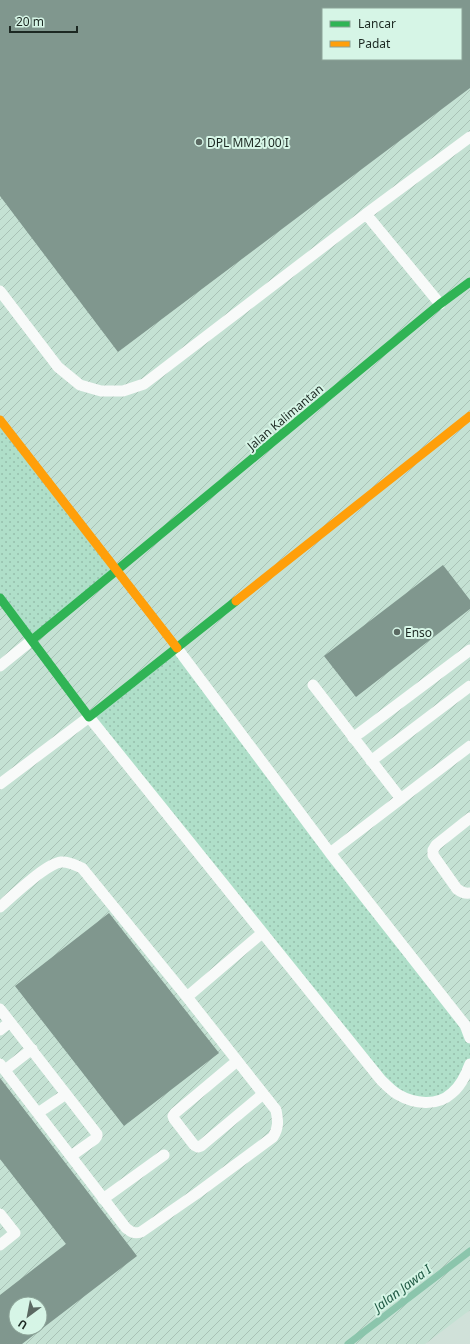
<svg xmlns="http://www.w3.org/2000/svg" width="470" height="1344" font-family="'Noto Sans',sans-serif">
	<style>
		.industrial { fill: url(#industrial-furrows); fill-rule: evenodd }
		.grass { fill: url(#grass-dots) }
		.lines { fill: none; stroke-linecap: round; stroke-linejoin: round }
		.stream { stroke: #8bc5ac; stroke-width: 7 }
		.building { fill: #80978e; fill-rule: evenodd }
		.lane { stroke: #f8faf9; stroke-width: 11 }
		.fast { stroke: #30b455; stroke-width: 9 }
		.slow { stroke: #ff9f0a; stroke-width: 9 }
		.poi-dot { fill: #5b6962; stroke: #d6f5e6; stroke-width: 1.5 }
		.labels { text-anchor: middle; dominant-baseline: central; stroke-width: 4; stroke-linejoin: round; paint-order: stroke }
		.poi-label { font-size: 12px; fill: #1c2822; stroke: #d6f5e6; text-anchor: start }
		.street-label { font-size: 12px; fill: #1c2822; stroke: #d6f5e6 }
		.water-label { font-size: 13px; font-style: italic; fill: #1f5a44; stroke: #d6f5e6 }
	</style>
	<defs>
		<pattern id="industrial-furrows" width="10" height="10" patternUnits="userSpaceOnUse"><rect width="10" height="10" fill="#c4e1d3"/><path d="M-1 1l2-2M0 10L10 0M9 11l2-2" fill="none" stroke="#a8c1b5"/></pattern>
		<pattern id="grass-dots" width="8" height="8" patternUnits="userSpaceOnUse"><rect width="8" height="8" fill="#afdfc9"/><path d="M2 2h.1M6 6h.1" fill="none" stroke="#96bfac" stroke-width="1.8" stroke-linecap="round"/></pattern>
	</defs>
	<rect width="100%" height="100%" fill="#d0e1d9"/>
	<path class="industrial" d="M0 0H470V1310L425 1344H0ZM323 9H461V59H323ZM16 1304H40V1328H16Z"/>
	<path class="grass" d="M0 420 117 571 32 640 0 598Z
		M177 648 470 1038V1064L463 1080 436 1102 397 1094 89 717Z"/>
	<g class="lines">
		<path class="stream" d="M348 1344 470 1251"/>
	</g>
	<path class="building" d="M0 0H470V88L118 352 0 196ZM323 9H461V59H323Z
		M443 565 470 600V609L356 697 324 656Z
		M109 913 219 1053 124 1126 15 986Z
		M0 1078 137 1256 22 1344H0V1295L66 1244 0 1159ZM16 1304H40V1328H16Z"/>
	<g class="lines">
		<path class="lane" d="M366 214 470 137
			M0 291 58 367 80 385 101 391H123L144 384 366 214 440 304
			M177 648 330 853 465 1025 470 1038
			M0 666 32 640
			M313 685 401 799
			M353 738 470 650
			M371 761 470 686
			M0 784 89 717 381 1080C386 1085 392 1091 397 1094 414 1104 437 1107 452 1093 461 1086 466 1075 470 1064
			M470 818 436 845 433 850V855L457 889C461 892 465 894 470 893
			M330 853 470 746
			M0 907C13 896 45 864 61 862 68 861 75 865 82 868L187 997 276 1110C278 1121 279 1127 273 1137L196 1194 141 1232C134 1234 131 1232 126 1228L0 1064
			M187 997 262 933
			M0 1009 97 1134V1136L95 1139 71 1156
			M0 1030 10 1022
			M237 1061 175 1113 173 1116 174 1119 194 1145 198 1147 201 1146 263 1094
			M5 1070 32 1049
			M38 1113 66 1094
			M103 1199 164 1155
			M0 1214 15 1233 0 1245"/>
		<path class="fast" d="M0 598 89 717 236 601
			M32 640 440 304 470 282"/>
		<path class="slow" d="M0 420 177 648
			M236 601 470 416"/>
	</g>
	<g class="poi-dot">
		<circle cx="199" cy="142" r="4"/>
		<circle cx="397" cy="632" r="4"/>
	</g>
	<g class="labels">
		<g class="poi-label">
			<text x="207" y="142">DPL MM2100 I</text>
			<text x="405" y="632">Enso</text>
		</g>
		<g class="street-label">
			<text transform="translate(285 417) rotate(-40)">Jalan Kalimantan</text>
		</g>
		<g class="water-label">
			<text transform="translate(402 1288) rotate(-37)">Jalan Jawa I</text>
		</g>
	</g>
	<rect x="322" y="8" width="140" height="52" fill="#d6f5e6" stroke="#8ca398"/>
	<rect x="330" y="21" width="20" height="6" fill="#30b455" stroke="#8ca398"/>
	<text x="358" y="28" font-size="12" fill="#1c2822">Lancar</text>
	<rect x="330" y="41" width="20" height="6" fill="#ff9f0a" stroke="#8ca398"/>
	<text x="358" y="48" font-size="12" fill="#1c2822">Padat</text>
	<g transform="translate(28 1316) rotate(212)"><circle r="19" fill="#d6f5e6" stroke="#8ca398"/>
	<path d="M0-3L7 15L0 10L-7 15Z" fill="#5b6962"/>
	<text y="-6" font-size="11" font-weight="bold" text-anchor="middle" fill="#1c2822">U</text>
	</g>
	<path d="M10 26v6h67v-6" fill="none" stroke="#1c2822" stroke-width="2"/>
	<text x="16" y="26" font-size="12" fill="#1c2822" stroke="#d6f5e6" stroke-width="3" paint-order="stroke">20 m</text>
</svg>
